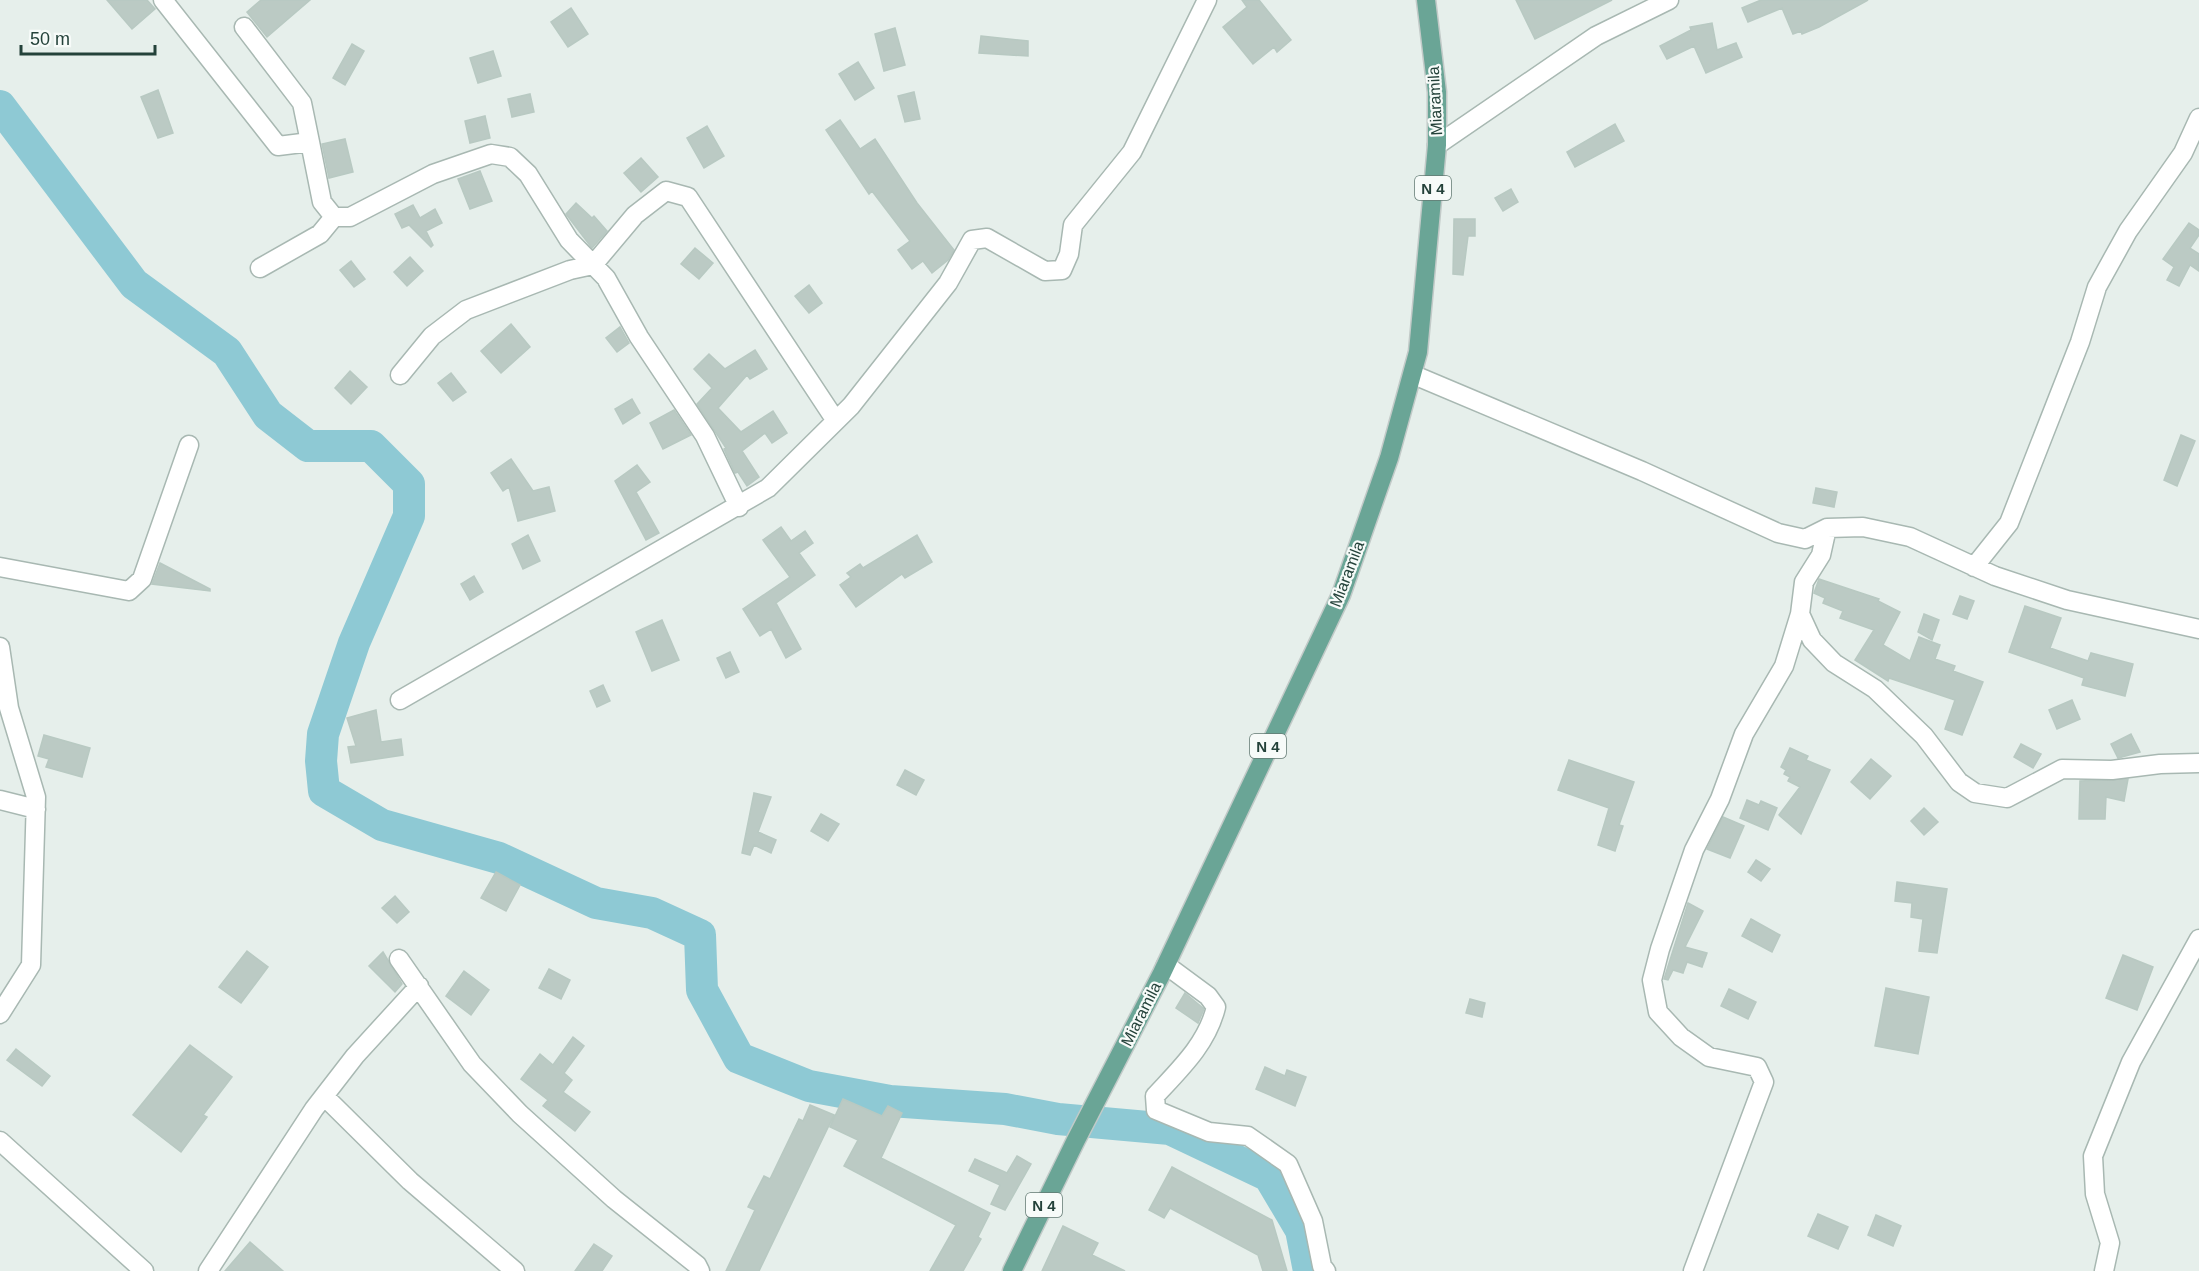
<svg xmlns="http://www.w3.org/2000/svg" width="2199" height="1271" font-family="Arial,sans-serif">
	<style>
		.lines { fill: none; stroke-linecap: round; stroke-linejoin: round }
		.river { stroke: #8ec9d4; stroke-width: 32 }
		.building { fill: #bbcac4; stroke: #b8c9c2; stroke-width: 1.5 }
		.minor-casing { stroke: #a8b8b2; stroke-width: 21 }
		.major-casing { stroke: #c2cac8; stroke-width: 21 }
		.minor { stroke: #fff; stroke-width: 18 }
		.major { stroke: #6aa596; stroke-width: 18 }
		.labels { text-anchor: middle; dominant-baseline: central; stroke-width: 4.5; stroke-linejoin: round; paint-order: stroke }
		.shield { fill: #f7fbf9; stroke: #637a73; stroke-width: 1.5 }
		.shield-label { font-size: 15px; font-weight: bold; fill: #24423a }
		.street-label { font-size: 16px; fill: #24423a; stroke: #f7fbf9 }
	</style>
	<rect width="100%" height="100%" fill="#e6efeb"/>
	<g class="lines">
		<path class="river" d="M0 106 134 284 227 352 268 415 308 446H371L409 484V516L354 643 323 734 321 761 324 791 382 825 499 858 596 903 652 913 700 935 702 990 739 1058 809 1086 890 1101 1005 1109 1058 1119 1170 1129 1269 1176 1301 1230 1309 1271"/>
	</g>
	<path class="building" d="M107 0H147L155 9 132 29Z
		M261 0H310L267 37 247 12Z
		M1242 0H1259L1291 40 1277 52 1274 47 1253 64 1223 27 1247 7Z
		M1516 0H1612L1535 39Z
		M1761 0H1868L1819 27 1802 34 1801 31 1793 34 1782 8 1748 22 1742 8Z
		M571 8 588 34 568 47 551 22Z
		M1712 23 1717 50 1736 43 1742 57 1706 73 1694 46 1667 59 1660 46 1691 30 1690 27Z
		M895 28 905 65 884 71 875 34Z
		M981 36 1028 41V56L979 53Z
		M352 44 364 51 345 85 333 78Z
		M493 51 501 76 478 83 470 58Z
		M858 62 874 88 855 100 839 74Z
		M158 90 173 133 158 138 141 97Z
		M914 92 920 119 905 122 898 96Z
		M530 94 534 112 512 117 508 99Z
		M485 116 490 138 470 143 465 121Z
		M840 120 860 149 875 139 917 203 954 250 948 260 932 273 923 261 912 269 898 250 910 241 872 191 869 194 826 130Z
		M1615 124 1624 141 1575 167 1567 152Z
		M707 126 724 156 704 168 687 138Z
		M345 139 353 172 329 178 322 144Z
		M641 158 658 177 641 192 624 173Z
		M480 171 492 201 470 209 458 179Z
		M1511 189 1518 202 1503 211 1495 198Z
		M576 203 592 218 594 216 607 231 592 248 566 214Z
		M413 205 420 218 435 209 442 223 426 231 433 245 431 247 409 225 402 228 395 214Z
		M1454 219H1475V236H1468L1463 275 1453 274Z
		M2189 223 2199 230V235L2190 248 2199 254V271L2190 265 2179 286 2167 280 2174 267 2163 259Z
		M695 248 713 263 699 279 681 264Z
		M410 257 423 271 407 286 394 272Z
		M351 261 365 279 354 287 340 270Z
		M809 285 822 303 809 313 795 296Z
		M511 324 530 347 501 373 481 351Z
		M620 327 629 343 617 352 606 338Z
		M755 350 767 369 750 379 747 375 718 408 741 432 773 411 787 433 772 443 765 433 742 451 759 477 747 486 738 472 735 473 724 449 726 448 697 404 712 388 694 369 709 354 725 369Z
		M350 371 367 387 351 404 335 388Z
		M451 373 466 392 453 401 438 383Z
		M632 399 640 413 623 424 615 409Z
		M674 410 691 435 663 449 650 423Z
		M2181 435 2195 441 2177 486 2164 480Z
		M511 459 533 491 549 487 555 511 518 521 509 487 503 491 491 473Z
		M637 465 650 482 636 492 659 533 646 540 615 481Z
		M1816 488 1837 492 1834 507 1813 503Z
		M781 527 791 541 805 531 813 543 799 553 815 575 776 603 801 649 786 658 771 629 760 636 743 609 790 577 763 540Z
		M528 535 540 561 523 569 512 544Z
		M917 535 932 562 905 578 902 574 856 607 840 585 851 577 847 573 860 564 863 568Z
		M160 563 210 589V591L152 584Z
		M474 576 483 592 470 600 461 584Z
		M1819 579 1879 599 1878 601 1900 612 1883 645 1910 661 1919 637 1940 645 1935 659 1955 666 1953 671 1983 682 1962 735 1945 729 1955 700 1889 678 1888 681 1855 660 1874 630 1840 618 1843 611 1823 603 1825 598 1814 593Z
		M1960 596 1974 601 1967 619 1953 614Z
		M2025 606 2061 618 2050 648 2088 661 2091 653 2133 664 2125 696 2082 685 2084 678 2009 652Z
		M1924 614 1939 620 1932 640 1918 632Z
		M662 620 679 660 652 671 636 632Z
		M730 652 739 672 726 678 717 658Z
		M603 685 610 701 597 707 590 691Z
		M2072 700 2080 719 2057 729 2049 710Z
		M376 710 381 742 401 739 403 755 351 763 348 747 356 746 347 718Z
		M2131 734 2140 752 2118 758 2111 744Z
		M44 735 90 748 82 777 46 767 49 759 38 756Z
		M2021 744 2041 754 2033 768 2014 757Z
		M1790 748 1808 756 1806 760 1830 770 1801 834 1779 815 1800 787 1788 781 1790 777 1784 774 1786 770 1781 767Z
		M1871 759 1891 776 1870 799 1851 782Z
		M1569 760 1634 782 1619 825 1623 826 1615 851 1598 845 1609 808 1558 790Z
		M905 770 924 780 916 795 897 785Z
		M2128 779 2124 801 2106 797 2105 819H2079L2080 781Z
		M754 793 771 797 758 832 776 840 771 853 754 845 750 855 742 853Z
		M1747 800 1759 805 1761 801 1777 808 1768 830 1740 818Z
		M1924 808 1938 822 1924 835 1911 821Z
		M821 814 839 824 828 841 811 831Z
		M1723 817 1744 826 1730 858 1707 849Z
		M1756 860 1770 869 1761 881 1748 872Z
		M496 872 520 885 506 911 481 898Z
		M1897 882 1947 889 1937 953 1919 951 1923 919 1911 917 1912 903 1895 901Z
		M395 896 409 912 397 923 382 908Z
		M1688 903 1703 911 1685 947 1707 953 1702 967 1687 962 1683 973 1673 970 1668 980 1664 979Z
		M1751 919 1780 935 1772 952 1742 936Z
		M247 951 268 967 241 1003 219 987Z
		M383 952 402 984 395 992 369 966Z
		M2123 955 2153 967 2137 1010 2106 998Z
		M549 969 570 980 561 999 539 988Z
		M464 971 489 990 471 1015 446 996Z
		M1886 988 1929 997 1918 1054 1875 1046Z
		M1729 989 1756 1002 1748 1019 1721 1006Z
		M1185 993 1204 1009 1198 1023 1176 1008Z
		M1470 999 1485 1003 1482 1017 1466 1013Z
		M573 1037 584 1046 564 1073 572 1080 563 1092 590 1112 575 1131 543 1106 548 1100 521 1079 540 1054 553 1065Z
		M190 1045 232 1077 203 1115 207 1117 181 1152 133 1115Z
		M16 1049 50 1076 42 1086 7 1060Z
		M1265 1067 1285 1076 1287 1070 1306 1077 1295 1106 1256 1089Z
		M843 1099 882 1116 888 1106 902 1113 881 1158 990 1213 978 1237 981 1239 963 1271H930L956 1225 844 1166 858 1140 830 1127Z
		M810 1105 834 1115 759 1271H726L755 1210 748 1207 764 1176 770 1179 799 1119 803 1121Z
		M1017 1156 1031 1164 1005 1210 991 1204 1000 1185 969 1171 975 1159 1007 1173Z
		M1172 1167 1272 1220 1287 1271H1263L1258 1255 1170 1208 1164 1218 1149 1210Z
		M1818 1214 1848 1227 1838 1249 1808 1236Z
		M1876 1215 1901 1226 1893 1246 1868 1235Z
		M1063 1226 1098 1243 1092 1255 1125 1271H1042Z
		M250 1242 283 1271H225Z
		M594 1244 612 1256 602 1271H575Z"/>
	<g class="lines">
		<g class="minor-casing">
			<path id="minor" d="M163 0 278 146 310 142 322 202 334 217H350L433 174 491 154 510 157 528 174 569 240 606 278 639 337 705 436 739 507
				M244 27 302 103 310 142
				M1437 145 1596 36 1669 0
				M260 268 320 234 334 217
				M400 375 432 336 466 310 570 270 593 265 635 215 666 191 688 197 836 421
				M1414 375 1642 471 1778 533 1805 539 1827 528 1863 527 1910 537 1995 576 2067 600 2199 629
				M1827 528 1821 555 1804 582 1800 614 1812 640 1834 663 1875 689 1924 736 1959 782 1975 793 2007 798 2062 769 2112 770 2160 764 2199 763
				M0 567 129 591 142 579 189 445
				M1974 567 2009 523 2080 342 2097 287 2128 231 2183 153 2199 118
				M0 647 9 708 36 797 31 965 0 1014
				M400 700 768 488 851 406 948 283 972 240 987 238 1045 271 1062 270 1069 254 1073 225 1132 152 1207 0
				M0 800 36 809
				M399 959 472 1064 520 1114 614 1199 697 1265 700 1271
				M1166 965 1208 996 1216 1007C1207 1044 1180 1069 1155 1096L1156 1110 1209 1132 1248 1136 1288 1164 1313 1221 1322 1266 1326 1271
				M324 1096 410 1181 515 1271
				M0 1141 144 1271
				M208 1271 314 1109 355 1056 419 986
				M1693 1271 1764 1082 1757 1067 1709 1057 1681 1037 1658 1012 1652 980 1660 949 1694 850 1720 799 1744 734 1784 666 1800 614
				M2104 1271 2110 1243 2095 1194 2093 1156 2131 1062 2199 939"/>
		</g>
		<g class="major-casing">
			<path id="major" d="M1012 1271 1076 1140 1162 973 1341 595 1389 458 1418 352 1437 145V92L1426 0"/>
		</g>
		<use href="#minor" class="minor"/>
		<use href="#major" class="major"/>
	</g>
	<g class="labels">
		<g class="shield">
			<rect x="1415" y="176" width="36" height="24" rx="4.5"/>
			<rect x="1250" y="734" width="36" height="24" rx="4.5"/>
			<rect x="1026" y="1193" width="36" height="24" rx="4.5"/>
		</g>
		<g class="shield-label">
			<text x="1433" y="188">N 4</text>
			<text x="1268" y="746">N 4</text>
			<text x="1044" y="1205">N 4</text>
		</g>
		<g class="street-label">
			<text transform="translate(1435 101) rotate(-93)">Miaramila</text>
			<text transform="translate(1347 574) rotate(-69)">Miaramila</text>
			<text transform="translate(1141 1014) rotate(-63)">Miaramila</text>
		</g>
	</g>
	<path d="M21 45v9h134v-9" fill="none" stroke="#24423a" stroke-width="3"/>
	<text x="30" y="45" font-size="18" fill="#24423a" stroke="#f7fbf9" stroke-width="4.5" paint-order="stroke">50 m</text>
</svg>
